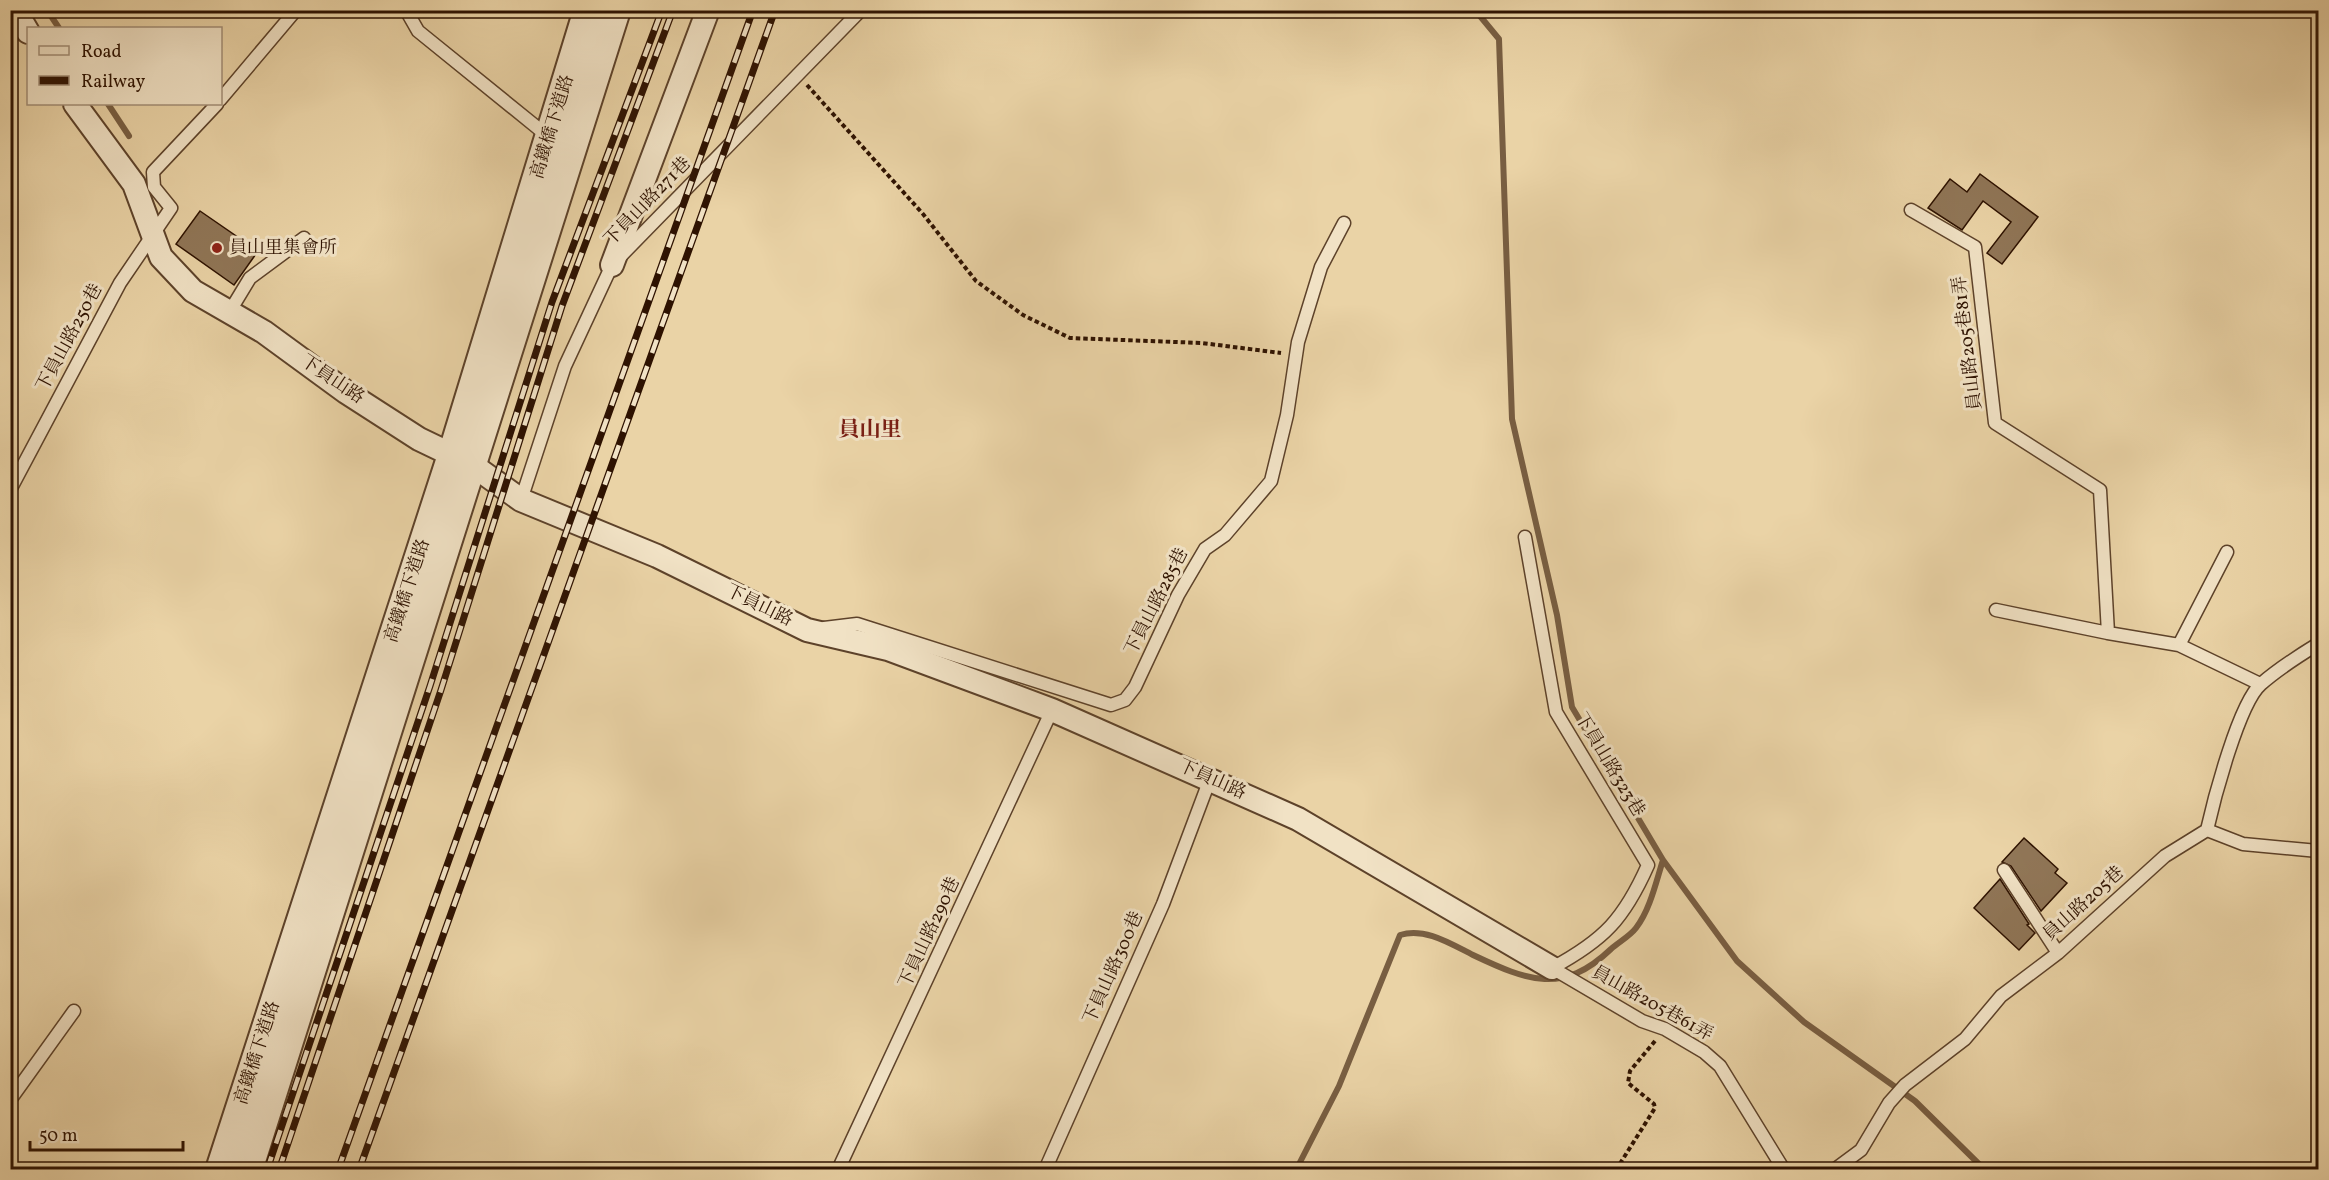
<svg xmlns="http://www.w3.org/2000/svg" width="2329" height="1180" font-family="Vollkorn,'Noto Serif TC',serif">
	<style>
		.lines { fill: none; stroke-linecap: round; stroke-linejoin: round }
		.stream { stroke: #785e42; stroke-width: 6 }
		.building { fill: #907657; stroke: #2e1201; stroke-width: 1.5 }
		.service-casing { stroke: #5d422a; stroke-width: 15 }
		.minor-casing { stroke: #5d422a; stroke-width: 26 }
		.tertiary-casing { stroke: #5d422a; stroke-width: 32 }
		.path { stroke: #2e1201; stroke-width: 4; stroke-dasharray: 4.5 3; stroke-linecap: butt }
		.service { stroke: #f1e2c5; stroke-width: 12 }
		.minor { stroke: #f1e2c5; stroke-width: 22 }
		.tertiary { stroke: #f1e2c5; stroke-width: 28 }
		.rail-casing { stroke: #2e1201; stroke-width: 7 }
		.rail { stroke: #f1e2c5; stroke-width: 4.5; stroke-dasharray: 14; stroke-linecap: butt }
		.poi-dot { fill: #8f2418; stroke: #f1e2c5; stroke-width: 2 }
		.labels { text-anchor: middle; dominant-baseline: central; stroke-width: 6; stroke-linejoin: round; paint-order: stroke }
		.street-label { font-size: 18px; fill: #2e1201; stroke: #f1e2c5 }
		.poi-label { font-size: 18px; fill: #2e1201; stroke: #f1e2c5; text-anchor: start }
		.quarter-label { font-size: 21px; font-weight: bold; fill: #7a1f14; stroke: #f1e2c5 }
	</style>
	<rect width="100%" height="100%" fill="#ead3a6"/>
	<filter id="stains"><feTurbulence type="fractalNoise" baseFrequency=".00333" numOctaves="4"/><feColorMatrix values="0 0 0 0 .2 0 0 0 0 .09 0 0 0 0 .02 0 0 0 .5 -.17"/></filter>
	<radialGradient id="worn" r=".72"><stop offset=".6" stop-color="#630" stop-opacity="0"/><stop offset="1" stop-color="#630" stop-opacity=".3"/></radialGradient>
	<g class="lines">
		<path class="stream" d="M47 10 59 28
			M1475 10 1499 39 1512 419 1557 615 1572 707 1663 860 1737 961 1804 1022 1915 1101 1985 1170
			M108 104 129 136
			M1296 1170 1339 1086 1400 935C1425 927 1451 944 1473 955 1528 981 1563 995 1611 949 1619 942 1630 936 1636 928 1650 910 1656 882 1663 860"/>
	</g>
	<path class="building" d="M1980 174 2038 217 2002 264 1987 253 2011 222 1983 201 1962 230 1928 208 1950 179 1967 192Z
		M200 211 258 251 234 285 176 244Z
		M2024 838 2058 869 2055 873 2067 883 2041 911 2011 866 2002 862Z
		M2000 879 2029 924 2027 925 2035 933 2019 950 1974 908Z"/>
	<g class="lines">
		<g class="service-casing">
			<path id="service" d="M406 10 418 31 539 129
				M220 100 296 10
				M1911 210 1975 247 1995 423 2100 490 2108 633 2179 645 2260 684
				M230 311 250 278 304 238
				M10 490 120 283 171 208 154 187 153 172 217 104
				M521 500 565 366 612 265 861 10
				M1525 537 1556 712 1648 865C1624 919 1604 940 1552 968
				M1996 610 2108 633
				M824 628 857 624 1111 705 1125 700 1135 687 1178 595 1205 549 1225 535 1271 481 1287 415 1298 342 1321 267 1344 223
				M2179 645 2227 552
				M2207 830 2243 844 2318 851
				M2004 870 2058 953
				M1552 968 1642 1021 1665 1029 1704 1052 1720 1066 1784 1170
				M10 1100 74 1011
				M838 1170 1052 710
				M1045 1170 1163 904 1210 779
				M1834 1170 1861 1150 1889 1103 1905 1085 1965 1039 2001 996 2058 953 2165 856 2207 830C2214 799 2239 703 2261 684 2278 669 2300 655 2318 644"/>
		</g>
		<g class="minor-casing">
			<path id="minor" d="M15 10 28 32
				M75 104 134 184 161 257 193 291 264 332 346 392 419 439 471 464 521 500 657 556 807 630 888 649 1052 710 1298 819 1552 968
				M612 265 708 10"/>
		</g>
		<g class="tertiary-casing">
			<path id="tertiary" d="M220 1170 452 455 588 10
				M248 1170 616 10"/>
		</g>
		<path class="path" d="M807 85 923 214 976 281 1023 315 1070 338 1202 343 1281 353
			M1616 1170 1655 1108 1654 1104 1628 1083 1630 1071 1655 1041"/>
		<use href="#service" class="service"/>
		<use href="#minor" class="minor"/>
		<use href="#tertiary" class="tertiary"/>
		<g class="rail-casing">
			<path id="rail" d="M267 1170 430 686 552 302 662 10
				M279 1170 441 690 562 306 673 10
				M338 1170 753 10
				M359 1170 775 10"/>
		</g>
		<use href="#rail" class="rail"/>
	</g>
	<circle class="poi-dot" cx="217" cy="248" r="6"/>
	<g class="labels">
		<g class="street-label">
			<text transform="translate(553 127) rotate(-73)">高鐵橋下道路</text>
			<text transform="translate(648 202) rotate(-46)">下員山路271巷</text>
			<text transform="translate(70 338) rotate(-62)">下員山路250巷</text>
			<text transform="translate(1968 343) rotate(-97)">員山路205巷81弄</text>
			<text transform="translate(332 380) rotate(34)">下員山路</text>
			<text transform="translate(408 591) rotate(-72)">高鐵橋下道路</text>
			<text transform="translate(1157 602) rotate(-63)">下員山路285巷</text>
			<text transform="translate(759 606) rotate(26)">下員山路</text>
			<text transform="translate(1609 765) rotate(59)">下員山路323巷</text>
			<text transform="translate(1212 780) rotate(24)">下員山路</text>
			<text transform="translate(2084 904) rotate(-42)">員山路205巷</text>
			<text transform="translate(930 933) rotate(-65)">下員山路290巷</text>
			<text transform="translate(1114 968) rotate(-66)">下員山路300巷</text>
			<text transform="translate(1652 1004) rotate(29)">員山路205巷61弄</text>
			<text transform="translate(258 1053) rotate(-72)">高鐵橋下道路</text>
		</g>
		<g class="poi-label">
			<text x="229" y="248">員山里集會所</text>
		</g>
		<g class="quarter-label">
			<text x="870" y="430">員山里</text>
		</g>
	</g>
	<rect width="2329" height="1180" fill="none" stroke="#ead3a6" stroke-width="36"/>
	<rect x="12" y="12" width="2305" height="1156" fill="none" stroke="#2e1201" stroke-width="3"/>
	<rect x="18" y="18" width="2293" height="1144" fill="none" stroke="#2e1201" stroke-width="1.5"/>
	<rect x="27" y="27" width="195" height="78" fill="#f1e2c5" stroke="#a38f77" stroke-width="1.5"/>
	<rect x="39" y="46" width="30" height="9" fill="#f1e2c5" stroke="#a38f77" stroke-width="1.5"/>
	<text x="81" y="57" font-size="18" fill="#2e1201">Road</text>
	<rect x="39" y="76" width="30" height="9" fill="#2e1201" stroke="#a38f77" stroke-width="1.5"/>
	<text x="81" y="87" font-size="18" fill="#2e1201">Railway</text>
	<path d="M30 1141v9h153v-9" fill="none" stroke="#2e1201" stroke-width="3"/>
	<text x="39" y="1141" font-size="18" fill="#2e1201" stroke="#f1e2c5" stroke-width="4.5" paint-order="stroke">50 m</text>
	<rect width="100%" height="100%" filter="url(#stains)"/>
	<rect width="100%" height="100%" fill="url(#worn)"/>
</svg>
